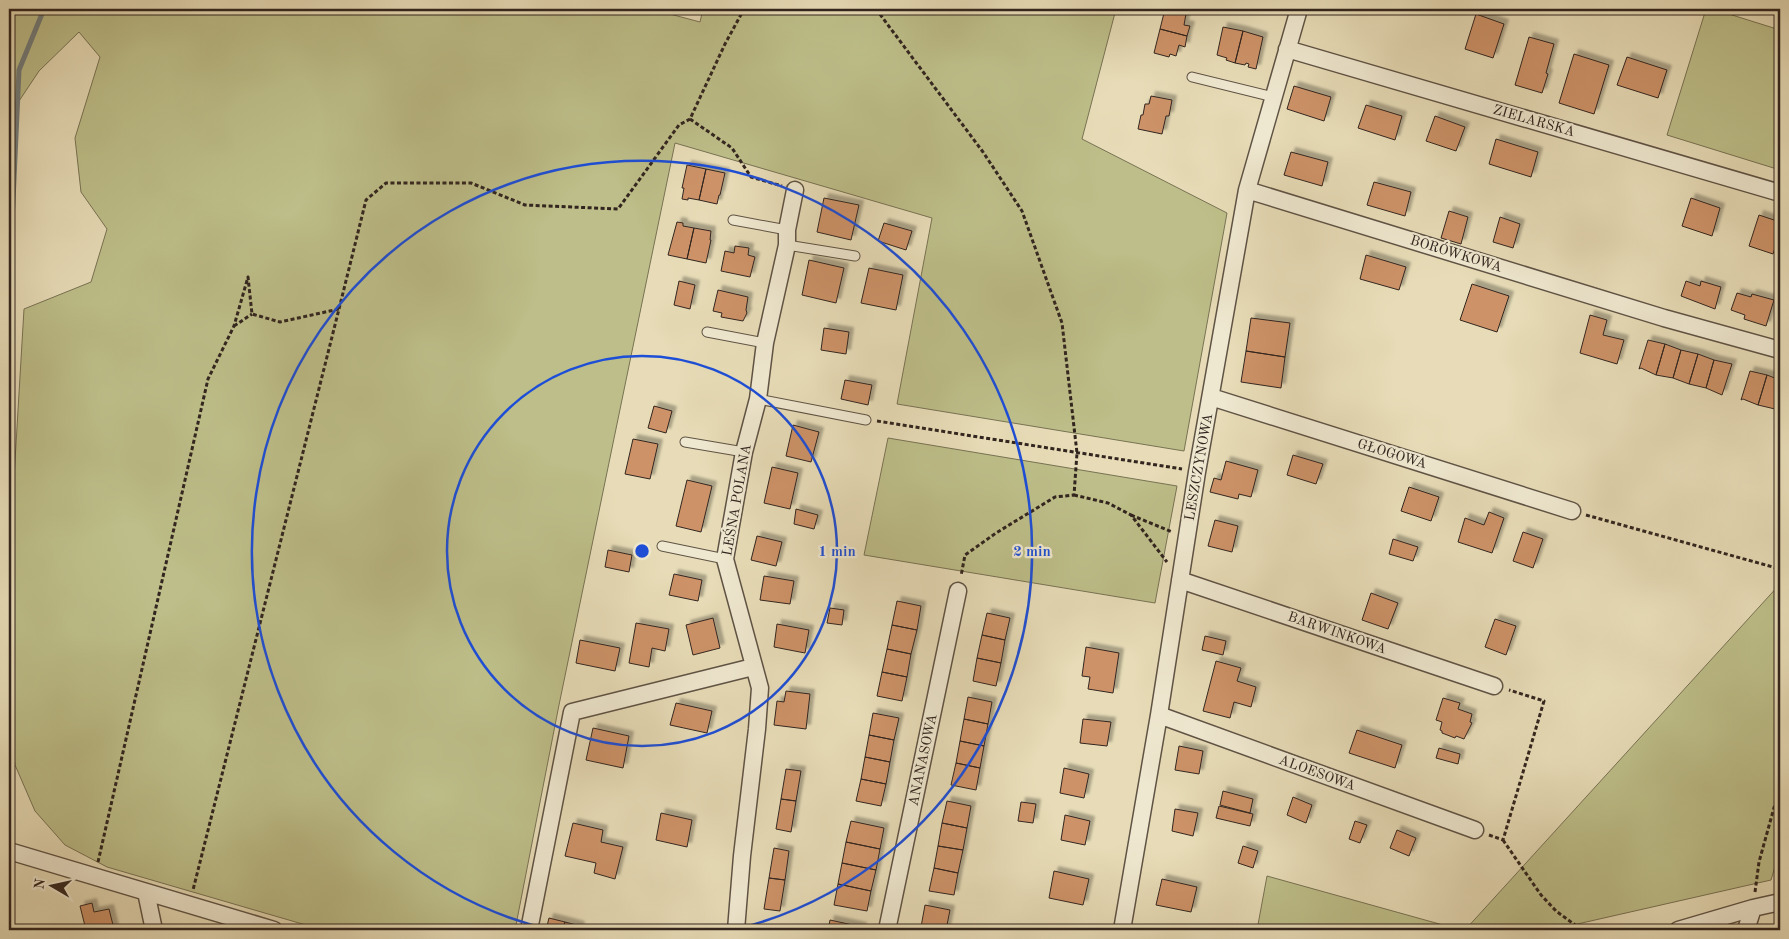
<svg xmlns="http://www.w3.org/2000/svg" width="1789" height="939" font-family="'Old Standard TT',serif">
	<style>
		.green { fill: #bdbe89; stroke: #787254 }
		.lines { fill: none; stroke-linecap: round; stroke-linejoin: round }
		.stream { stroke: #727d7d; stroke-width: 5 }
		.building { fill: #cd9267; stroke: #32251f; filter: url(#shadow) }
		.lane-casing { stroke: #5f5345; stroke-width: 11 }
		.street-casing { stroke: #5f5345; stroke-width: 19 }
		.path { stroke: #32251f; stroke-width: 3; stroke-dasharray: 4 2.5; stroke-linecap: butt }
		.lane { stroke: #efe8d0; stroke-width: 9 }
		.street { stroke: #efe8d0; stroke-width: 16 }
		.ring { fill: none; stroke: #1d4ed8; stroke-width: 2.5 }
		.labels { text-anchor: middle; dominant-baseline: central; stroke-width: 4.5; stroke-linejoin: round; paint-order: stroke }
		.street-label { font-size: 14px; fill: #32251f; stroke: #efe8d0 }
		.centre { fill: #1d4ed8; stroke: #efe8d0; stroke-width: 2.5 }
		.ring-label { font-size: 15px; text-anchor: middle; font-weight: bold; fill: #1d4ed8; stroke: #efe8d0; stroke-width: 4.5; stroke-linejoin: round; paint-order: stroke }
	</style>
	<defs>
		<filter id="shadow"><feDropShadow dx="4.5" dy="-4.5" stdDeviation="1" flood-color="#0004"/></filter>
	</defs>
	<rect width="100%" height="100%" fill="#e7dcb7"/>
	<filter id="stains"><feTurbulence type="fractalNoise" baseFrequency=".004" numOctaves="4"/><feColorMatrix values="0 0 0 0 .2 0 0 0 0 .09 0 0 0 0 .02 0 0 0 .5 -.17"/></filter>
	<radialGradient id="worn" r=".72"><stop offset=".6" stop-color="#630" stop-opacity="0"/><stop offset="1" stop-color="#630" stop-opacity=".3"/></radialGradient>
	<path class="green" d="M9 9H651L700 22 703 9H1116L1082 139 1227 213 1184 451 897 404 932 218 675 143 559 705 515 930H323L107 867 65 845 35 811 15 765 9 720V563L24 309 91 282 107 229 81 192 75 138 100 57 79 32 39 71 9 116Z
		M1706 9H1713L1780 30V170L1667 135Z
		M888 438 1177 486 1155 603 864 555Z
		M1780 584V850L1771 880 1551 930H1465Z
		M1267 876 1461 930H1257Z"/>
	<g class="lines">
		<path class="stream" d="M9 288 19 70 44 9"/>
	</g>
	<path class="building" d="M1165 9H1175L1181 10 1180 13 1186 14 1184 25 1190 26 1187 36 1160 29Z
		M1476 14 1504 24 1493 58 1465 49Z
		M1223 27 1243 31 1235 63 1226 60 1227 58 1217 55Z
		M1160 29 1187 36 1185 47 1179 45 1176 56 1170 54 1169 57 1154 53Z
		M1243 31 1263 37 1256 69 1248 67 1249 64 1246 63 1245 65 1235 63Z
		M1529 37 1554 44 1546 73 1548 74 1542 93 1515 85Z
		M1574 54 1609 65 1594 114 1559 103Z
		M1627 57 1667 70 1658 98 1617 85Z
		M1294 86 1331 97 1324 121 1287 109Z
		M1151 96 1172 100 1169 116H1166L1162 134 1138 129 1141 115H1143L1145 104H1149Z
		M1366 105 1402 116 1395 140 1358 128Z
		M1435 116 1465 127 1456 151 1426 141Z
		M1496 139 1538 152 1531 177 1489 164Z
		M1291 152 1328 162 1322 186 1284 175Z
		M687 165 706 169 699 200 688 198V200L682 199 684 188H682Z
		M706 169 725 173 720 195H719L717 204 699 200Z
		M1374 182 1411 192 1405 216 1367 205Z
		M824 198 859 205 851 240 817 232Z
		M1691 198 1720 208 1712 236 1682 226Z
		M1449 211 1468 217 1461 244 1441 238Z
		M1759 215 1780 222V233L1773 254 1749 246Z
		M1500 217 1520 224 1513 248 1493 242Z
		M677 222 683 223V226L694 228 687 259 668 255Z
		M884 223 912 231 906 250 878 241Z
		M694 228 711 231 710 240H711L706 263 687 259Z
		M735 246 749 248 748 255 755 257 750 277 721 271 725 251 734 253Z
		M1366 255 1406 267 1399 290 1360 279Z
		M809 260 844 268 836 303 802 295Z
		M869 268 903 275 896 310 861 303Z
		M679 281 695 285 690 309 674 305Z
		M1686 281 1700 286 1701 281 1721 287 1715 309 1681 296Z
		M1472 284 1509 296 1497 332 1460 320Z
		M718 290 748 297 746 310 747 313 743 321 721 317 722 313 713 311Z
		M1737 293 1751 297 1752 294 1774 300 1766 326 1744 319 1745 315 1731 310Z
		M1590 315 1607 320 1603 335 1624 340 1617 364 1580 353Z
		M1251 318 1290 323 1285 357 1246 351Z
		M824 328 849 332 846 354 821 350Z
		M1648 340 1665 344 1656 375 1641 368 1639 369Z
		M1665 344 1681 350 1673 378 1656 375Z
		M1681 350 1698 354 1689 384 1673 378Z
		M1246 351 1285 357 1281 388 1241 382Z
		M1698 354 1714 360 1706 388 1689 384Z
		M1714 360 1732 364 1722 395 1706 388Z
		M1750 371 1767 375 1758 405 1743 399 1741 400Z
		M1767 375 1780 380V391L1775 409 1758 405Z
		M845 380 872 385 868 405 841 399Z
		M654 406 672 411 666 433 648 428Z
		M793 425 819 432 811 462 786 456Z
		M633 439 658 444 650 479 625 474Z
		M1293 455 1323 464 1316 484 1287 475Z
		M1226 461 1258 470 1251 497 1239 494 1238 499 1210 492 1214 478 1221 480Z
		M772 467 798 473 790 509 764 503Z
		M687 480 712 486 701 532 676 526Z
		M1409 487 1439 497 1431 521 1401 511Z
		M796 509 818 515 814 529 794 524Z
		M1489 512 1504 518 1492 553 1458 542 1465 518 1484 525Z
		M1215 520 1238 526 1232 552 1208 546Z
		M1523 532 1543 539 1533 568 1513 561Z
		M757 536 782 542 776 566 751 560Z
		M1393 539 1418 547 1413 561 1389 554Z
		M608 550 632 555 629 572 605 567Z
		M674 574 702 580 698 601 669 595Z
		M764 576 794 581 790 604 760 600Z
		M1371 593 1398 603 1388 629 1362 620Z
		M897 601 921 606 917 630 892 625Z
		M830 608 844 610 842 625 827 623Z
		M987 613 1010 618 1005 640 982 635Z
		M713 618 720 648 693 655 686 625Z
		M1495 619 1516 626 1506 655 1485 647Z
		M636 623 669 629 665 651 652 648 649 667 629 663Z
		M777 624 809 630 805 653 774 647Z
		M892 625 917 630 911 654 887 649Z
		M982 635 1005 640 1001 663 977 658Z
		M1205 636 1226 641 1223 655 1202 650Z
		M580 640 620 648 615 671 576 663Z
		M1086 647 1119 653 1113 693 1088 689 1090 677 1082 676Z
		M887 649 911 654 907 677 882 672Z
		M977 658 1001 663 996 686 973 681Z
		M1216 661 1241 668 1237 681 1256 687 1251 707 1234 702 1230 718 1203 711Z
		M882 672 907 677 902 701 877 696Z
		M786 691 810 694 806 729 774 725 777 701 784 702Z
		M968 697 992 702 988 724 964 719Z
		M1443 698 1460 703 1458 709 1472 714 1470 722 1472 723 1464 739 1456 736 1455 738 1442 733V731L1440 730 1442 722 1436 720Z
		M676 703 712 711 707 733 670 725Z
		M873 713 899 718 894 740 869 735Z
		M964 719 988 724 984 746 960 741Z
		M1083 719 1111 722 1107 746 1080 743Z
		M593 728 629 736 623 768 586 760Z
		M1357 730 1402 745 1395 768 1349 753Z
		M869 735 894 740 890 762 865 757Z
		M960 741 984 746 980 768 956 763Z
		M1179 746 1203 751 1199 774 1175 770Z
		M1439 748 1460 754 1458 764 1436 758Z
		M865 757 890 762 886 784 861 779Z
		M956 763 980 768 976 790 951 785Z
		M1064 768 1089 774 1084 798 1060 793Z
		M786 769 801 771 796 801 781 799Z
		M861 779 886 784 881 806 856 801Z
		M1223 791 1253 799 1250 813 1220 805Z
		M1293 797 1312 805 1306 823 1287 815Z
		M781 799 796 801 791 832 776 829Z
		M947 801 971 806 967 828 942 823Z
		M1021 802 1036 804 1033 823 1018 821Z
		M1219 806 1253 814 1250 826 1216 818Z
		M1175 809 1198 813 1193 836 1172 831Z
		M661 813 692 820 687 847 656 840Z
		M1065 815 1090 821 1085 845 1061 840Z
		M851 821 884 828 880 849 846 842Z
		M1355 821 1367 825 1360 843 1349 839Z
		M573 823 603 830 601 842 623 847 615 879 594 873 596 863 565 856Z
		M942 823 967 828 963 850 938 846Z
		M1397 830 1416 838 1409 856 1390 848Z
		M846 842 880 849 876 870 842 863Z
		M938 846 963 850 958 873 934 868Z
		M1243 846 1258 851 1253 868 1238 863Z
		M774 848 789 851 785 880 769 878Z
		M842 863 876 870 871 891 838 884Z
		M934 868 958 873 954 895 929 891Z
		M1054 871 1089 879 1083 905 1049 898Z
		M769 878 785 880 780 911 764 909Z
		M1162 879 1197 887 1191 912 1156 905Z
		M838 884 871 891 867 911 834 905Z
		M92 903 94 912 109 909 114 929 106 930H86L80 906Z
		M925 905 950 910 946 930H934L921 927Z
		M549 918 565 922 562 930H546Z
		M830 920 862 927V930H828Z
		M565 922 580 926 579 930H562Z"/>
	<g class="lines">
		<g class="lane-casing">
			<path id="lane" d="M1192 77 1273 97
				M733 220 787 230
				M787 245 855 256
				M707 332 765 343
				M758 399 866 420
				M685 442 744 452
				M662 546 725 559"/>
		</g>
		<g class="street-casing">
			<path id="street" d="M1287 49 1780 193
				M1247 190 1664 318 1780 350
				M1211 397 1572 511
				M1180 580 1494 686
				M1159 715 1475 830
				M9 851 274 930
				M146 892 154 930
				M529 930 572 712 753 667
				M736 930 742 856 757 729 760 688 725 559 744 452 758 399 765 343 787 245V230L795 190
				M887 930 958 591
				M1122 930 1159 715 1197 472 1247 190 1299 9
				M1678 930 1753 908 1780 902
				M1746 930 1753 908"/>
		</g>
		<path class="path" d="M876 9 983 152 1022 211 1062 323 1077 453 1074 495 1055 497 996 533 965 555 961 576
			M690 119 732 148 751 177 782 186
			M339 309 366 200 386 183H471L525 205 618 209 679 125 690 119 725 44 744 9
			M234 326 252 314
			M877 421 1182 469
			M1074 495 1108 503 1131 515 1167 562
			M1131 515 1172 532
			M1586 515 1780 569
			M1489 835 1503 840 1544 701 1509 690
			M1503 840 1541 895 1556 911 1582 930
			M98 862 208 379 234 326 248 277 252 314 280 322 339 309 193 890
			M1755 892 1759 862 1780 786"/>
		<use href="#lane" class="lane"/>
		<use href="#street" class="street"/>
	</g>
	<g class="ring">
		<circle cx="642" cy="551" r="195"/>
		<path d="M551 930A390 390 0 1 1 733 930"/>
	</g>
	<g class="labels">
		<g class="street-label">
			<text transform="translate(1534 121) rotate(16)">ZIELARSKA</text>
			<text transform="translate(1456 254) rotate(17)">BORÓWKOWA</text>
			<text transform="translate(1392 454) rotate(17)">GŁOGOWA</text>
			<text transform="translate(1199 467) rotate(-80)">LESZCZYNOWA</text>
			<text transform="translate(737 500) rotate(-80)">LEŚNA POLANA</text>
			<text transform="translate(1337 633) rotate(19)">BARWINKOWA</text>
			<text transform="translate(923 760) rotate(-78)">ANANASOWA</text>
			<text transform="translate(1317 773) rotate(20)">ALOESOWA</text>
		</g>
	</g>
	<circle cx="642" cy="551" r="8" class="centre"/>
	<g class="ring-label">
		<text x="837" y="556">1 min</text>
		<text x="1032" y="556">2 min</text>
	</g>
	<rect width="1789" height="939" fill="none" stroke="#e7dcb7" stroke-width="30"/>
	<rect x="10" y="10" width="1769" height="919" fill="none" stroke="#32251f" stroke-width="2.5"/>
	<rect x="15" y="15" width="1759" height="909" fill="none" stroke="#32251f"/>
	<g transform="translate(52 886) rotate(279)" stroke="#efe8d0" stroke-width="4" paint-order="stroke">
	<path d="M0-4L9 19L0 12L-9 19Z" fill="#32251f"/>
	<text y="-8" font-size="14" font-weight="bold" text-anchor="middle" fill="#32251f">N</text>
	</g>
	<rect width="100%" height="100%" filter="url(#stains)"/>
	<rect width="100%" height="100%" fill="url(#worn)"/>
</svg>
